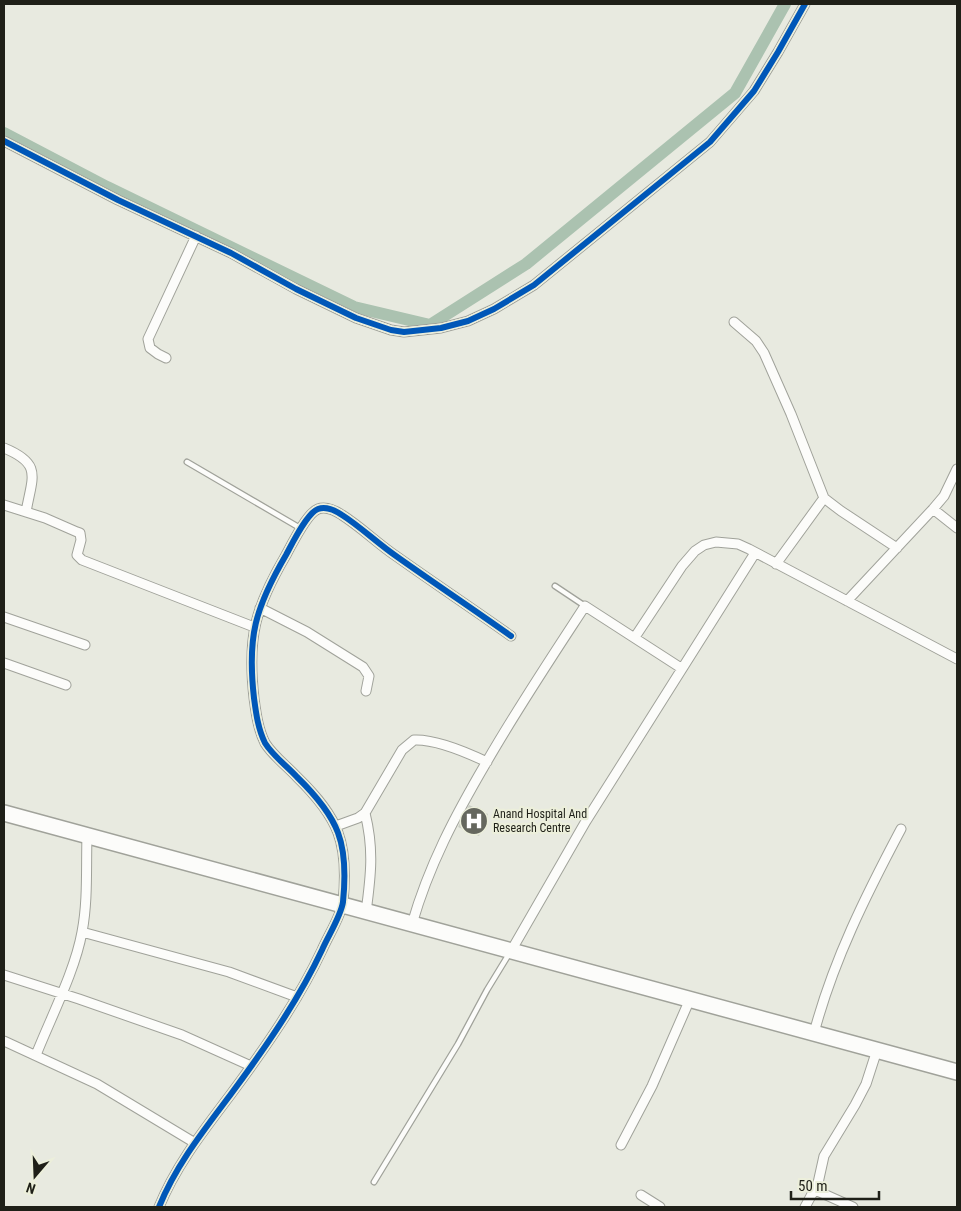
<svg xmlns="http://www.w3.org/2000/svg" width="961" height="1211" font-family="'Roboto Condensed',sans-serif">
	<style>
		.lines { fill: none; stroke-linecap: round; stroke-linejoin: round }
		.canal { stroke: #abc2b0; stroke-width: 12 }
		.building { fill: #cacec4 }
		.lane-casing { stroke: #a0a29a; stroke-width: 7 }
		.street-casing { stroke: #a0a29a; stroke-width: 11 }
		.primary-casing { stroke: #a0a29a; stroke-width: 18 }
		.lane { stroke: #fcfcfa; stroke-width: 4.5 }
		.street { stroke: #fcfcfa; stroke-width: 9 }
		.primary { stroke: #fcfcfa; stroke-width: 15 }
		.cycleway-casing { stroke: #ecefdb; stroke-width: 9 }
		.cycleway { stroke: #0057b8; stroke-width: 6 }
		.labels { text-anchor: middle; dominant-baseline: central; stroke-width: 4.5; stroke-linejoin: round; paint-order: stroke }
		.poi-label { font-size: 12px; fill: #1f2018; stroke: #ecefdb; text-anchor: start }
	</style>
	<rect width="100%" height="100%" fill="#e8eae0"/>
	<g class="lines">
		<path class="canal" d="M4 133 107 187 354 307 430 325 526 264 735 93 785 4"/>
	</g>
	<path class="building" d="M469 805 488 814 479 836 458 827Z"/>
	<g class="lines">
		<g class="lane-casing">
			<path id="lane" d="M187 462 300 528
				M555 586 585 606
				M374 1182 458 1044 487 990 509 954"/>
		</g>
		<g class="street-casing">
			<path id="street" d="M4 141 118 200 231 253 296 289 356 318 391 330 404 332 441 328 468 321 494 309 534 285 710 142 754 91 778 52 805 4
				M734 322 756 341 764 353 791 414 824 498 841 511 897 548
				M166 358 158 354 150 348 148 339 196 236
				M4 448C43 464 32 477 26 512
				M4 505 45 518 77 532 80 533 81 540 77 555 82 560 254 627
				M933 509 957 528
				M776 564 824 498
				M847 601 933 509 944 496 957 469
				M260 608 307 632 363 667 369 676 366 691
				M4 617 85 645
				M635 637 682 566 695 551 704 545 716 542 738 544 749 549 957 659
				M4 663 66 685
				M365 813C374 849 371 875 366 912
				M336 826 358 818 365 813 402 750 414 740C436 739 466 752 487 762
				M412 924C429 865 455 816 486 763 517 709 551 658 585 606L681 668
				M82 932 229 972 297 997
				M511 951 586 821 755 553
				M4 975 79 999 182 1035 251 1066
				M814 1033C833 961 866 895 901 829
				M4 1041 97 1084 195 1143
				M36 1055C51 1017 75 971 82 932 88 901 86 868 87 836
				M621 1145 652 1086 690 999
				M815 1190 853 1207
				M641 1195 660 1207
				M159 1207C176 1165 204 1130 231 1094 265 1048 298 1001 322 950 328 936 341 916 343 902 349 843 339 818 297 777 287 766 273 756 265 743 258 729 256 713 254 698 247 637 255 608 286 555 292 544 307 513 318 509 326 506 336 511 342 515 361 527 377 543 396 556 434 583 473 609 511 636
				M805 1207 818 1183 824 1156 855 1105 866 1084 877 1050"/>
		</g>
		<g class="primary-casing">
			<path id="primary" d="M4 813 957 1072"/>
		</g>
		<use href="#lane" class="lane"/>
		<use href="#street" class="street"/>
		<use href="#primary" class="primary"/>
		<g class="cycleway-casing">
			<path id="cycleway" d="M4 141 118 200 231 253 296 289 356 318 391 330 404 332 441 328 468 321 494 309 534 285 710 142 754 91 778 52 805 4
				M159 1207C176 1165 204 1130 231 1094 265 1048 298 1001 322 950 328 936 341 916 343 902 349 843 339 818 297 777 287 766 273 756 265 743 258 729 256 713 254 698 247 637 255 608 286 555 292 544 307 513 318 509 326 506 336 511 342 515 361 527 377 543 396 556 434 583 473 609 511 636"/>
		</g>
		<use href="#cycleway" class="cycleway"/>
	</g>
	<defs>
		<g id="hospital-disc" transform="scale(1.4375)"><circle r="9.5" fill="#65675e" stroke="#ecefdb"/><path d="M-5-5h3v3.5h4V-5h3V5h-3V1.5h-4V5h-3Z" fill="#fff"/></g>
	</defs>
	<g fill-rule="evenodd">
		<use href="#hospital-disc" x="474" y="821"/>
	</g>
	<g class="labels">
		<g class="poi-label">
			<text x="493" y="814">Anand Hospital And<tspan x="493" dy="14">Research Centre</tspan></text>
		</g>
	</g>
	<rect width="961" height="1211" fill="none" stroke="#1f2018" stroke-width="10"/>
	<g transform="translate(35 1176) rotate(199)" stroke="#ecefdb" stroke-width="4" paint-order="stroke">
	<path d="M0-4L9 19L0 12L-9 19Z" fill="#1f2018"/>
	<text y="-8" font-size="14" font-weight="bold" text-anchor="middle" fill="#1f2018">N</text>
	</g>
	<path d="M791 1191v8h88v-8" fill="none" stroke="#1f2018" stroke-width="2.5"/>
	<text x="798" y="1191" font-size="15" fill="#1f2018" stroke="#ecefdb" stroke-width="4" paint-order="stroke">50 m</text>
</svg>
